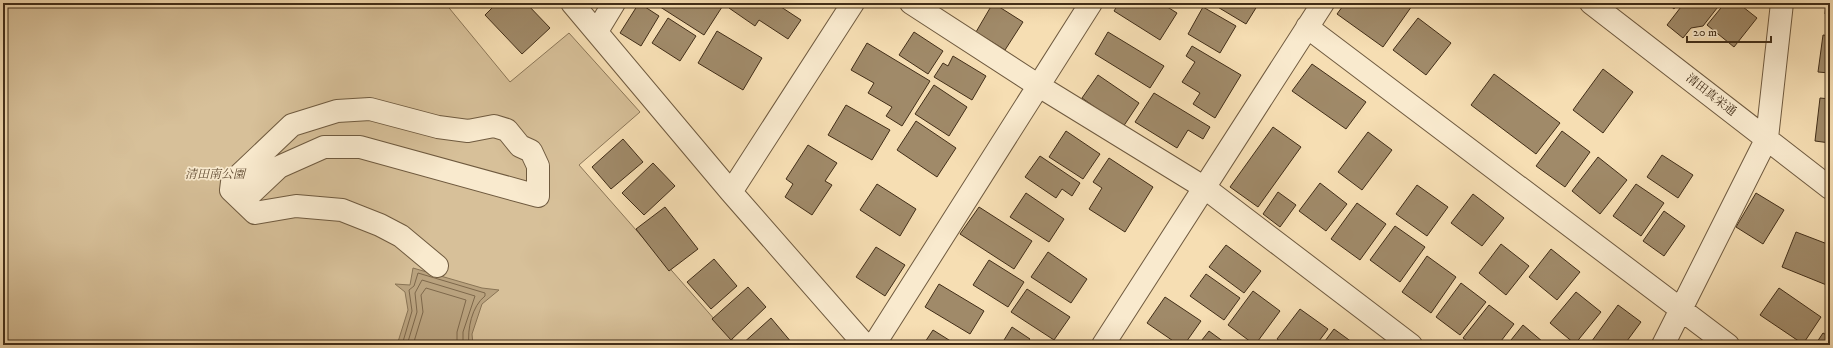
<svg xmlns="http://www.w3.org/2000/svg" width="1833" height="348" font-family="'IM FELL DW Pica','Noto Serif JP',serif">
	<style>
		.green { fill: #d7c099; stroke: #8c7758 }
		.water { fill: #b9a27e; stroke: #897455 }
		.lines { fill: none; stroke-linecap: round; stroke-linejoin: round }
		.shore { stroke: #7e684b; stroke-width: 1 }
		.building { fill: #a08a69; stroke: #422e18 }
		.minor-casing { stroke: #6f5a3f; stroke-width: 24 }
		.minor { stroke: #f9eace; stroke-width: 22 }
		.labels { text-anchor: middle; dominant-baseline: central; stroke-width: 3.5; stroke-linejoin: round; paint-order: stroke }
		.street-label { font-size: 12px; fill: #422e18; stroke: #f9eace }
		.park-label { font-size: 12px; font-style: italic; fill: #604b32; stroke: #f9eace }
	</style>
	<rect width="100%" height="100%" fill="#f6deb3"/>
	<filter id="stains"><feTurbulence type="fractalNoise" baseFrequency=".005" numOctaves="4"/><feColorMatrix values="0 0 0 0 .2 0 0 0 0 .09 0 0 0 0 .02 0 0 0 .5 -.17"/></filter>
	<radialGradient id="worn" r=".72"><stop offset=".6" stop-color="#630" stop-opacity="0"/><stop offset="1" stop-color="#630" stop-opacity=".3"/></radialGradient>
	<path class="green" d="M3 3H445L510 82 569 33 640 112 579 165 737 345H3Z"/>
	<path class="water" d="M413 268 482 288 499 290 482 304 472 334 473 345H397L408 310 405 292 395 284 410 285Z"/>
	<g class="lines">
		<path class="shore" d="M402 345 412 311 409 290 414 286 418 273 485 293V296C472 306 467 329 469 345
			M407 345 417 312 415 293 422 280 475 296 463 332V345
			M413 345 423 312 421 295 426 288 466 300 457 332V345"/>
	</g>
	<path class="building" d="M497 3H526L550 28 522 54 485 15Z
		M639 3 659 16 641 46 620 33Z
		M654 3H715L722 7 704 35Z
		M732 3H775L801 20 788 39 759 20 755 26 729 8Z
		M993 3 1023 22 1005 50 976 32Z
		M1119 3H1161L1177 13 1160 40 1114 11Z
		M1211 3H1259L1246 24Z
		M1345 3H1414L1383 47 1337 14Z
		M1667 3H1678L1674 9Z
		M1684 3H1721L1703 26 1691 28 1683 38 1667 25Z
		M1725 3H1738L1757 18 1734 47 1707 25Z
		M1826 3H1830V15L1825 14Z
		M1203 7 1236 26 1220 53 1188 34Z
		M668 18 696 36 680 61 652 43Z
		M1418 18 1451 43 1426 75 1393 50Z
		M717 31 762 58 743 90 698 63Z
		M914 32 943 51 928 74 899 55Z
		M1108 32 1164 66 1150 88 1095 54Z
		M1823 35 1830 36V73L1818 72Z
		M867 43 930 81 902 126 886 116 892 107 868 93 874 83 851 70Z
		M1192 46 1241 75 1215 118 1193 104 1200 93 1182 82 1195 62 1186 56Z
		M953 56 986 76 972 100 934 77 943 63 948 66Z
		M1312 64 1366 102 1346 129 1292 91Z
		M1603 69 1633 92 1603 133 1573 110Z
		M1494 74 1560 123 1536 154 1471 105Z
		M1098 75 1139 103 1123 127 1082 98Z
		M934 85 967 107 949 136 915 114Z
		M1154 93 1210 127 1203 139 1188 130 1177 148 1135 122Z
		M1820 98 1830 99V143L1815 141Z
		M846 105 890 130 872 160 828 135Z
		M916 121 956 148 937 177 897 150Z
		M1273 127 1301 147 1258 207 1230 187Z
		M1066 131 1100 154 1083 179 1049 157Z
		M1562 131 1590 152 1565 187 1536 166Z
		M1368 132 1392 150 1362 190 1338 172Z
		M623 139 643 162 611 189 592 167Z
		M808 145 837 163 825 181 832 185 812 215 785 197 793 184 786 179Z
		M1662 155 1693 175 1678 198 1647 177Z
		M1040 156 1080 183 1072 196 1062 189 1056 198 1025 177Z
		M1598 157 1627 180 1600 214 1572 191Z
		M1109 158 1153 187 1125 232 1089 209 1102 188 1093 182Z
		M653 163 675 186 644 215 622 193Z
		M1320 183 1347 204 1326 231 1299 211Z
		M877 184 916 209 900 236 860 210Z
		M1636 184 1664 203 1641 236 1613 216Z
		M1417 185 1448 207 1427 236 1396 214Z
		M1278 192 1296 205 1280 227 1263 214Z
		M1026 193 1064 219 1049 242 1010 217Z
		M1756 193 1784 210 1763 244 1736 227Z
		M1473 194 1504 218 1482 246 1451 223Z
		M1357 203 1386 224 1360 260 1331 239Z
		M665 207 698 249 669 271 636 229Z
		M979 207 1032 241 1014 269 960 234Z
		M1664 211 1685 226 1664 256 1643 241Z
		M1395 226 1425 247 1400 282 1370 260Z
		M1796 232 1830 245 1829 286 1782 267Z
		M1501 244 1529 266 1506 295 1479 273Z
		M1226 245 1261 271 1244 293 1209 267Z
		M876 247 905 265 885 296 856 277Z
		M1551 249 1580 272 1557 300 1529 277Z
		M1048 252 1087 279 1071 303 1031 277Z
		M1427 256 1456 277 1431 313 1402 292Z
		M714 259 737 286 711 309 687 282Z
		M989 260 1024 282 1008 307 973 285Z
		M1206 274 1240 298 1224 320 1190 296Z
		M1461 283 1486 302 1460 335 1436 317Z
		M939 284 984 311 970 334 925 307Z
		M748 287 766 307 731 340 712 319Z
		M1779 288 1821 317 1803 344 1760 315Z
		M1027 289 1070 317 1054 340 1011 312Z
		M1253 291 1280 311 1255 345 1228 325Z
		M1576 292 1601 312 1575 344 1550 323Z
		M1165 297 1201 321 1184 345H1179L1147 323Z
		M1489 305 1514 324 1498 345H1473L1463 338Z
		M1618 305 1641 322 1624 345H1589Z
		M1300 309 1328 329 1316 345H1285L1277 339Z
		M771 318 792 343 789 345H741Z
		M1523 325 1543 342 1541 345H1507Z
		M1012 327 1030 339 1026 344 1028 345H1001Z
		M1334 329 1356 345H1322Z
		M933 330 957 345H923Z
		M1209 331 1228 345H1198Z
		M1823 333 1830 337V345H1815Z"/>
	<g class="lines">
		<g class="minor-casing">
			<path id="minor" d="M572 3 731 192 865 345
				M911 3 1039 86 1205 188 1411 345
				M1591 3 1830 188
				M1307 27 1728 345
				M597 31 614 3
				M731 192 853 3
				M243 201 279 167 324 147H360L538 196V166L531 151 520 146 507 130 494 126 468 131 438 127 370 109 337 111 292 125 232 182 231 190 255 213 296 206 342 210 380 225 401 236 437 266
				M874 345 1091 3
				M1103 345 1323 3
				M1663 345 1767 138 1782 3"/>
		</g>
		<use href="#minor" class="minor"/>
	</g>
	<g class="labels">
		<g class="street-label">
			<text transform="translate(1711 95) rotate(38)">清田真栄通</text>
		</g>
		<g class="park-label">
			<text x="215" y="174">清田南公園</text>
		</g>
	</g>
	<rect width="1833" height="348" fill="none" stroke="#f6deb3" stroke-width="16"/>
	<rect x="4" y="4" width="1825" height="340" fill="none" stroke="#422e18" stroke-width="2"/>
	<rect x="8" y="8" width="1817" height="332" fill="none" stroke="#422e18"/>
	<path d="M1687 36v6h84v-6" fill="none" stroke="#422e18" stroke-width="2"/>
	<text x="1693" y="36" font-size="12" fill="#422e18" stroke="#f9eace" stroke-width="3" paint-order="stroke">20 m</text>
	<rect width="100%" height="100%" filter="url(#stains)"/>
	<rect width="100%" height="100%" fill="url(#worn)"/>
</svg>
